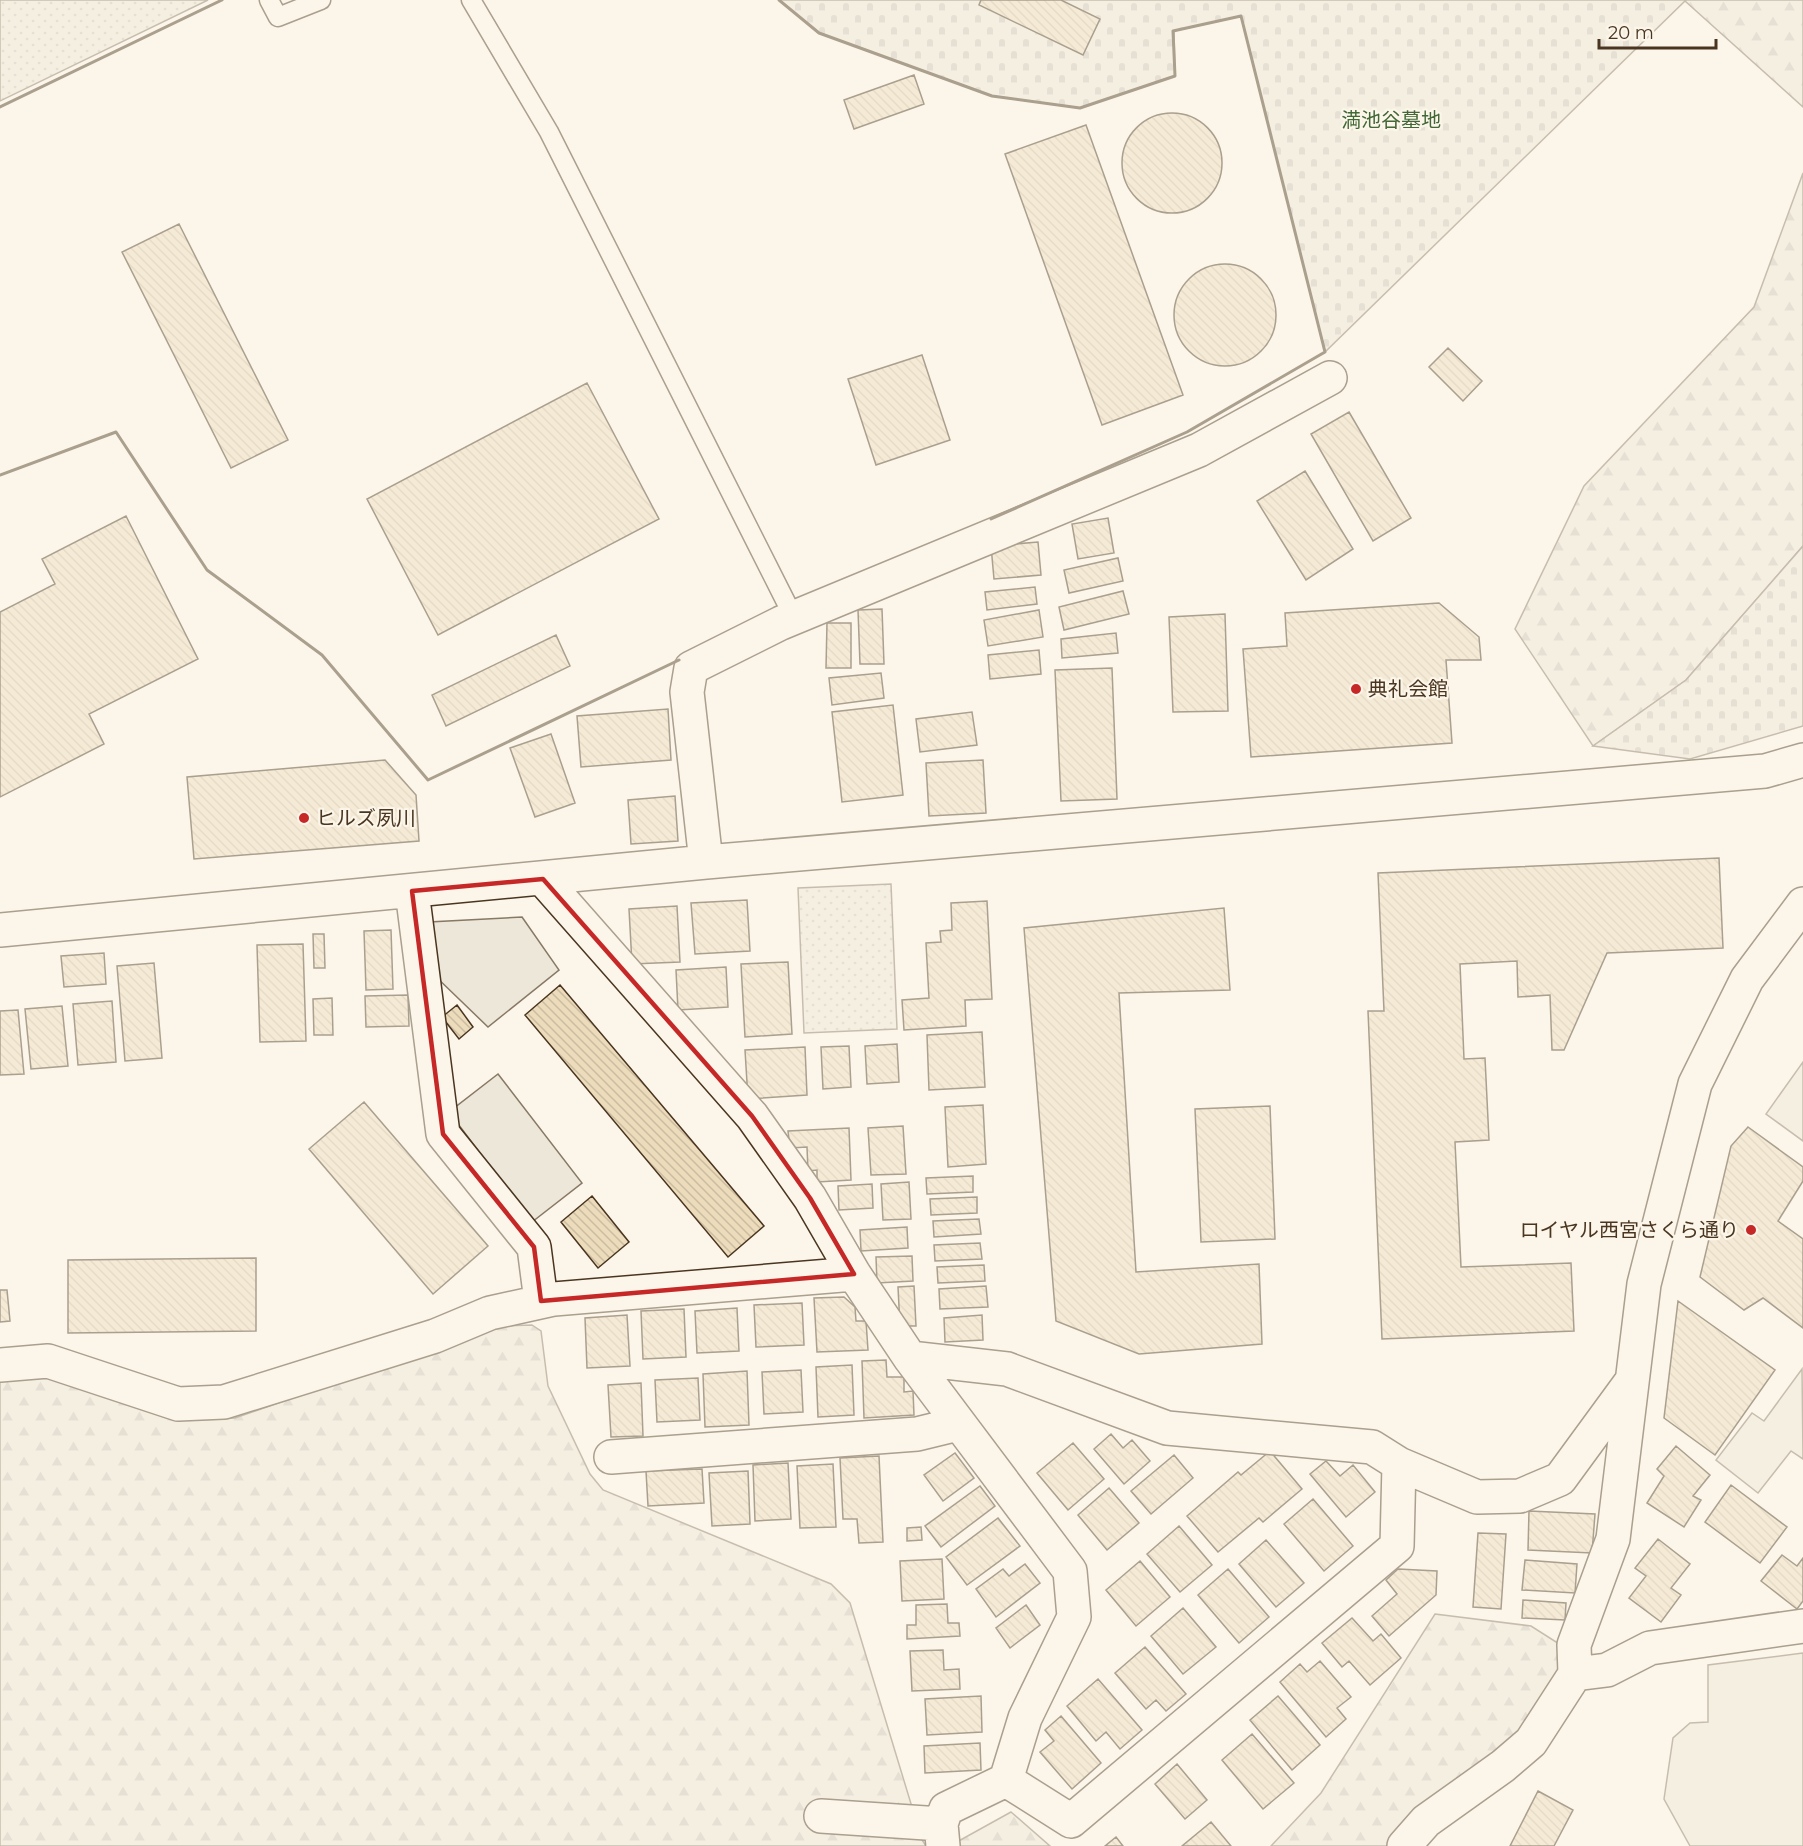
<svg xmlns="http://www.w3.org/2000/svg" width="1803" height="1846" font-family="Montserrat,'Noto Sans JP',sans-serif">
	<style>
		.forest { fill: url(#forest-firs); stroke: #887966; stroke-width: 1.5 }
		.cemetery { fill: url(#cemetery-stones); stroke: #887966; stroke-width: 1.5 }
		.park { fill: url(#park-dots); stroke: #887966; stroke-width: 1.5 }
		.parking { fill: #ede7d9; stroke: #887966; stroke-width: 1.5 }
		.building { fill: url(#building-back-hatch); stroke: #4a3520; stroke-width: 1.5 }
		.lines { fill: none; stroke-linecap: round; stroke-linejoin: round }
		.service-casing { stroke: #4a3520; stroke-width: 21 }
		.minor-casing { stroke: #4a3520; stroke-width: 36 }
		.service { stroke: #fbf6e9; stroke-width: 18 }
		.minor { stroke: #fbf6e9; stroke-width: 33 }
		.wall { stroke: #4a3520; stroke-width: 3 }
		.marked { fill: none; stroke: #c62828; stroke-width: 4.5; stroke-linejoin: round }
		.poi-dot { fill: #c62828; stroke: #fbf6e9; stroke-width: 2 }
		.labels { text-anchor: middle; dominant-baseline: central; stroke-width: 4.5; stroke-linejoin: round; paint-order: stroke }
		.park-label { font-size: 20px; fill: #436837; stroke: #fbf6e9 }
		.poi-label { font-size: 20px; fill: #4a3520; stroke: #fbf6e9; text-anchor: start }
	</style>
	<defs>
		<pattern id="forest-firs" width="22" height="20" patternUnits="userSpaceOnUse" patternTransform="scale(1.5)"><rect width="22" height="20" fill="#ede6d9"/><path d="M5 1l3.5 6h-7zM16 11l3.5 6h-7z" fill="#cdc6ba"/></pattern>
		<pattern id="cemetery-stones" width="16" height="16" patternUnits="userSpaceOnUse" patternTransform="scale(1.5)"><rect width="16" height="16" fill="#ede6d9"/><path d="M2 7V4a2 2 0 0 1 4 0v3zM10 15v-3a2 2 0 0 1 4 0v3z" fill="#cdc6ba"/></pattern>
		<pattern id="park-dots" width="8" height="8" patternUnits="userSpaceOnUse" patternTransform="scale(1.5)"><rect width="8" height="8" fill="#ede6d9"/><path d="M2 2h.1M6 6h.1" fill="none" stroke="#cdc6ba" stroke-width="1.8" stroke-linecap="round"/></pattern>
		<pattern id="building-back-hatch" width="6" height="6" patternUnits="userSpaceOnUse" patternTransform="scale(1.5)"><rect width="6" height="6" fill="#ecdcbc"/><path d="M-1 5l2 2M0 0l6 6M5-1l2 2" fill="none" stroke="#ccbda1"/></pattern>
	</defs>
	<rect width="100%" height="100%" fill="#fbf6e9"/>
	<path class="forest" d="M1803 0V107L1685 1 1686 0Z
		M1803 173V546L1686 680 1593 746 1515 629 1584 486 1754 307Z
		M532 1325 541 1331 548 1386 590 1474 603 1490 831 1584 850 1603 922 1840 926 1846H0V1380L39 1374 182 1420 235 1418 501 1326Z
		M1435 1614 1531 1626 1564 1647 1566 1669 1525 1735 1394 1846H1271L1321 1793Z
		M1011 1812 1050 1846H955V1843Z"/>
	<path class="cemetery" d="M779 0H1686L1325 352 1241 16 1174 31 1175 76 1080 108 992 96 819 33Z
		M1803 546V726L1690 759 1593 746 1686 680Z"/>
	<path class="park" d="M0 0H208L0 101Z
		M891 884 897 1029 804 1033 798 888Z"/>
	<path class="parking" d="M522 917 559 970 488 1027 432 973 429 922Z
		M1803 1062V1141L1766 1114Z
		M498 1074 582 1183 532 1222 449 1112Z
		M1802 1369 1803 1459 1791 1451 1758 1493 1716 1460 1752 1413 1764 1421Z
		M1803 1653V1846H1690L1664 1799 1673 1738 1690 1723 1708 1722V1665Z"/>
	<path class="building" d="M981 0H1061L1100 19 1083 55 979 5Z
		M914 75 924 104 854 129 844 100Z
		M1122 163a50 50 0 1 1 100 0a50 50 0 1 1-100 0Z
		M1086 125 1183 395 1102 425 1005 154Z
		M179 224 288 440 231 468 122 252Z
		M1174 315a51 51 0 1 1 102 0a51 51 0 1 1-102 0Z
		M1448 348 1482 381 1463 401 1429 367Z
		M922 355 950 440 876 465 848 379Z
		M587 383 659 519 438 635 367 499Z
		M1349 412 1411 518 1373 541 1311 434Z
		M1305 471 1353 549 1306 580 1257 501Z
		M126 516 198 659 89 714 104 744 0 797V612L55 584 42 559Z
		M1108 518 1114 553 1078 559 1072 524Z
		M1038 542 1041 575 994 579 991 546Z
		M1118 558 1123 581 1069 593 1064 570Z
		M1035 587 1037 604 987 610 985 592Z
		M1123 591 1129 614 1064 630 1059 607Z
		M1439 603 1479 637 1481 660H1446L1452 743 1251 757 1243 649 1287 646 1285 613Z
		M882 609 884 664H860L858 610Z
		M1039 610 1043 637 988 646 984 620Z
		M1225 614 1228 711 1173 712 1169 617Z
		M827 623H851V668H826Z
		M1116 633 1118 653 1062 658 1061 639Z
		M556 635 570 666 446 726 432 695Z
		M1039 650 1041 674 990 679 988 655Z
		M1112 668 1117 799 1061 801 1055 670Z
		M881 673 884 698 832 705 829 678Z
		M893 705 903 795 842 802 832 712Z
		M668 709 671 760 581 767 577 716Z
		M972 712 977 745 920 752 916 719Z
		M551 734 575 803 535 817 510 748Z
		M385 760 416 795 419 841 194 859 187 777Z
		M983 760 986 813 929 816 926 763Z
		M675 796 678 841 631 844 628 800Z
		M1719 858 1723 948 1607 953 1564 1050H1552L1550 995 1518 997 1517 961 1460 964 1464 1059 1485 1058 1489 1140 1455 1142 1461 1267 1571 1263 1574 1331 1382 1339 1368 1011H1384L1378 873Z
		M747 900 750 951 695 954 691 903Z
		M987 901 992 999 965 1000 966 1026 904 1030 902 1000 929 998 926 943 941 942 940 931 952 930 951 903Z
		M677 906 680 962 632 964 629 909Z
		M1224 908 1230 990 1119 993 1136 1272 1259 1264 1262 1344 1139 1354 1056 1321 1024 928Z
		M391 930 393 989 366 990 364 931Z
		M313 934H324L325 968H314Z
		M303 944 306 1041 260 1042 257 945Z
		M104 953 106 984 64 987 61 956Z
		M788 962 792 1034 745 1037 741 964Z
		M154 963 162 1058 125 1061 117 966Z
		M726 967 728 1007 678 1010 676 970Z
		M560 985 764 1226 728 1257 525 1015Z
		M408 995 409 1026 366 1027 365 996Z
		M332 998 333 1035H314L313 999Z
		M112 1001 116 1062 78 1065 73 1004Z
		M457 1005 473 1027 459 1039 442 1017Z
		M62 1006 68 1066 31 1069 25 1009Z
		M18 1010 24 1074 0 1075V1011Z
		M982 1032 985 1087 929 1090 927 1035Z
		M897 1044 899 1082 867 1084 865 1046Z
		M849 1046 851 1087 823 1089 821 1047Z
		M805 1047 807 1095 748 1099 745 1050Z
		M364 1102 488 1246 433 1294 309 1149Z
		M983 1105 986 1164 948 1167 945 1107Z
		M1270 1106 1275 1239 1201 1242 1195 1109Z
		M903 1126 906 1174 871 1175 868 1128Z
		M1748 1127 1803 1167V1181L1778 1221 1803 1239V1328L1763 1298 1744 1310 1700 1277 1731 1146Z
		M849 1128 851 1180 817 1182V1170L808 1171 807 1147 790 1148 788 1131Z
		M973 1176V1192L927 1194 926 1178Z
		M909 1182 911 1219 883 1220 881 1184Z
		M872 1184 873 1208 839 1210 838 1186Z
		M592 1196 629 1242 598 1268 561 1222Z
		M977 1197V1213L931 1215 930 1199Z
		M979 1219 981 1234 934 1237 933 1221Z
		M907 1227 908 1248 861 1251 860 1230Z
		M980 1243 982 1259 935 1261 934 1245Z
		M912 1256 913 1281 877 1283 876 1257Z
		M256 1258V1331L68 1333V1260Z
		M984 1265 985 1281 938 1283 937 1267Z
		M914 1286 916 1326H900L898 1287Z
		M986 1286 988 1307 940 1309 939 1289Z
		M0 1290H7L10 1321 0 1322Z
		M844 1297 855 1307 856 1321H866L868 1350 817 1352 814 1298Z
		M1678 1301 1775 1370 1715 1455 1664 1418Z
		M802 1303 804 1345 756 1347 754 1305Z
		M737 1308 739 1351 697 1353 695 1311Z
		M684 1309 686 1357 643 1359 641 1311Z
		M627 1315 630 1366 587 1368 585 1318Z
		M982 1315 983 1340 945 1342 944 1318Z
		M886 1360 887 1377H904V1392L913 1391 914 1415 864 1418 862 1361Z
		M852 1365 854 1415 818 1417 816 1367Z
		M801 1370 803 1412 764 1414 762 1372Z
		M747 1371 749 1425 705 1427 703 1374Z
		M698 1378 700 1420 657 1422 655 1380Z
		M641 1383 643 1436 611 1437 608 1385Z
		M1111 1434 1123 1448 1132 1440 1150 1461 1124 1484 1094 1449Z
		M1073 1443 1104 1479 1068 1510 1037 1473Z
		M1676 1446 1710 1475 1693 1496 1701 1500 1684 1527 1647 1503 1664 1476 1657 1469Z
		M1270 1451 1302 1489 1263 1522 1259 1518 1218 1552 1187 1516 1238 1472 1241 1475Z
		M955 1453 974 1478 943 1501 924 1475Z
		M1174 1455 1193 1478 1151 1514 1131 1491Z
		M879 1456 883 1542 859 1543 857 1519H843L840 1458Z
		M1326 1461 1340 1476 1353 1465 1375 1492 1346 1517 1310 1474Z
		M788 1463 791 1519 755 1521 753 1465Z
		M833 1464 836 1527 800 1528 797 1466Z
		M702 1469 704 1503 648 1506 646 1471Z
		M748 1471 750 1524 712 1526 709 1473Z
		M1731 1485 1787 1527 1760 1563 1705 1522Z
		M980 1486 995 1506 941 1547 925 1526Z
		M1109 1488 1139 1523 1107 1550 1078 1515Z
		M1313 1499 1353 1546 1324 1571 1284 1524Z
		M1529 1511 1595 1514 1592 1553 1528 1550Z
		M998 1518 1020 1546 967 1585 946 1557Z
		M1179 1526 1212 1565 1180 1592 1147 1554Z
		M921 1527 922 1540 907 1541V1528Z
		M1478 1533 1506 1534 1501 1609 1473 1607Z
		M1658 1539 1690 1564 1671 1588 1681 1595 1661 1622 1629 1598 1646 1576 1635 1568Z
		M1266 1540 1304 1583 1276 1607 1239 1564Z
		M1782 1555 1797 1566 1803 1558V1601L1797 1609 1761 1581Z
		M942 1559 944 1599 902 1601 900 1561Z
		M1525 1560 1577 1564 1575 1593 1522 1590Z
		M1140 1561 1170 1597 1136 1626 1106 1590Z
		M1025 1564 1040 1583 996 1617 976 1589 1003 1569 1009 1576Z
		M1228 1569 1269 1617 1239 1643 1198 1595Z
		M1398 1569 1437 1571 1436 1595 1389 1636 1372 1616 1397 1594 1386 1580Z
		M1523 1600 1566 1603 1565 1620 1522 1618Z
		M947 1604 948 1623H959L960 1636 907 1639V1625H916V1605Z
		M1026 1605 1040 1625 1010 1648 996 1628Z
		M1183 1608 1216 1647 1183 1674 1151 1636Z
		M1352 1618 1373 1641 1381 1634 1401 1658 1370 1685 1349 1661 1342 1667 1322 1643Z
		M1145 1647 1186 1694 1166 1711 1156 1700 1146 1709 1115 1673Z
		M943 1650 944 1670 959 1669 960 1689 912 1691 910 1651Z
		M1320 1661 1351 1697 1337 1708 1346 1719 1326 1737 1280 1682 1300 1664 1307 1672Z
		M1098 1679 1142 1730 1120 1749 1106 1732 1096 1741 1067 1706Z
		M981 1696 982 1732 927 1735 925 1699Z
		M1278 1696 1320 1745 1292 1770 1250 1720Z
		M1061 1716 1101 1763 1072 1789 1040 1752 1054 1741 1045 1730Z
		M1252 1734 1294 1783 1263 1809 1222 1760Z
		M980 1743 981 1770 925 1773 924 1746Z
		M1177 1764 1207 1800 1185 1819 1155 1784Z
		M1538 1791 1573 1810 1554 1846H1510Z
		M1211 1822 1231 1846H1182Z
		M1116 1837 1123 1846H1105Z"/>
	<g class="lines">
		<g class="service-casing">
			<path id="service" d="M269 0 278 17 321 0
				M471 0 549 132 794 618"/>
		</g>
		<g class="minor-casing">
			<path id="minor" d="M706 862 687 692 691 668 781 623 1199 450 1330 378
				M543 879 752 1116 810 1198 854 1274 910 1358 1070 1571 1074 1617 1025 1718 1006 1780 946 1809 941 1824 943 1846
				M412 891 443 1134 534 1247 541 1301
				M0 930 706 862 1765 771 1803 760
				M910 1358 1007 1369 1167 1428 1372 1447 1399 1464
				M0 1365 48 1361 178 1404 224 1402 435 1336 490 1313 554 1299 854 1274
				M611 1457 917 1434 958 1424
				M1575 1674 1607 1670 1650 1648 1803 1626
				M1006 1780 1071 1821 1397 1546 1399 1464 1477 1497 1520 1496 1560 1479 1631 1382
				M821 1816 941 1824
				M1404 1846 1426 1821 1503 1766 1531 1742 1575 1674 1574 1645 1613 1539 1644 1284 1695 1084 1747 979 1803 904"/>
		</g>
		<use href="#service" class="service"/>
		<use href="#minor" class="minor"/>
		<path class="wall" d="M779 0 819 33 992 96 1080 108 1175 76 1173 31 1241 16 1325 352 1187 432 991 519
			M0 107 222 0
			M0 475 116 432 207 570 322 655 428 780 679 660"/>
	</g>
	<path d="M0 0H1803V1846H0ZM543 879 752 1116 810 1198 854 1274 541 1301 534 1247 443 1134 412 891Z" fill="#fbf6e9" fill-opacity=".55" fill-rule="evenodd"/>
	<path class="marked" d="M543 879 752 1116 810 1198 854 1274 541 1301 534 1247 443 1134 412 891Z"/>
	<g class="poi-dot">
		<circle cx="1356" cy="689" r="6"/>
		<circle cx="304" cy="818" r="6"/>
		<circle cx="1751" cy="1230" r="6"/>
	</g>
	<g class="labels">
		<g class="park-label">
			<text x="1391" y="120">満池谷墓地</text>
		</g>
		<g class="poi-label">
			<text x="1368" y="689">典礼会館</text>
			<text x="316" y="818">ヒルズ夙川</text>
			<text x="1739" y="1230" text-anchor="end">ロイヤル西宮さくら通り</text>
		</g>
	</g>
	<path d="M1599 39v9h117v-9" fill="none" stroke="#4a3520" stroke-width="3"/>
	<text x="1608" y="39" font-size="18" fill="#4a3520" stroke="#fbf6e9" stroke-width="4.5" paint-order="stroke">20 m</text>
</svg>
